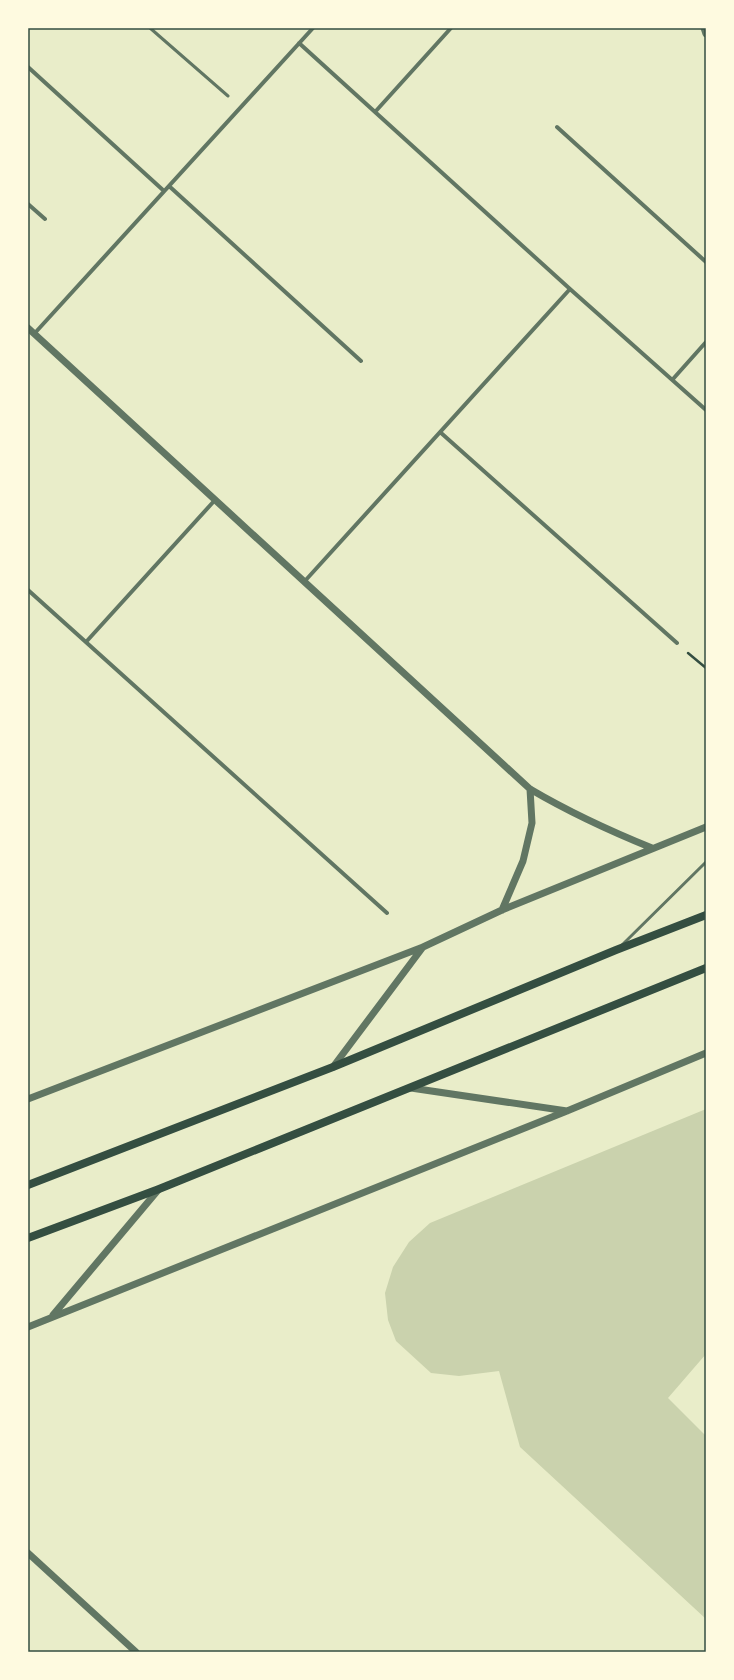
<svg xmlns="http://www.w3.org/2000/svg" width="734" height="1680" font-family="'Titillium Web',sans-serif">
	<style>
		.green { fill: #cad2ad }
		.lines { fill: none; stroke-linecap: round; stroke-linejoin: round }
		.path { stroke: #344e41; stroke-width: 2.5 }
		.service { stroke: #617663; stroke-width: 3 }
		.minor { stroke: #617663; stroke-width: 4 }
		.tertiary { stroke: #617663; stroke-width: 7 }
		.secondary { stroke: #344e41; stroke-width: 8 }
		.neatline { fill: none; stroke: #344e41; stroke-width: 1.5 }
	</style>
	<rect width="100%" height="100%" fill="#e9edc9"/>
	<path class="green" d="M706 1109V1354L668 1398 706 1436V1619L520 1447 499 1371 459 1376 431 1373 396 1341 388 1320 385 1293 393 1267 409 1242 430 1223Z"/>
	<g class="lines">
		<path class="path" d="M688 653 706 668"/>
		<path class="service" d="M150 28 228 96
			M622 945 706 862"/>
		<path class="minor" d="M299 43 570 289 706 410
			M28 67 164 191
			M375 112 451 28
			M557 127 706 262
			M169 186 361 361
			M28 204 45 219
			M34 334 313 28
			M673 379 706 342
			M440 432 677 643
			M304 582 570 289
			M28 590 387 913
			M86 642 215 500"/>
		<path class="tertiary" d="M704 28 706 34
			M28 328 530 789C569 812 610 831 652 848
			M502 910 523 861 532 823 530 789
			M333 1067 423 947
			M411 1088 567 1111
			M28 1099 423 947 502 910 706 827
			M53 1315 159 1189
			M28 1327 567 1111 706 1053
			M28 1553 136 1652"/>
		<path class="secondary" d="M28 1185 333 1067 616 950 706 915
			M28 1238 159 1189 706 968"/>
	</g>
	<rect width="734" height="1680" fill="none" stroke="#fefae0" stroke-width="58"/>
	<rect x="29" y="29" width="676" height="1622" class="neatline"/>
</svg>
